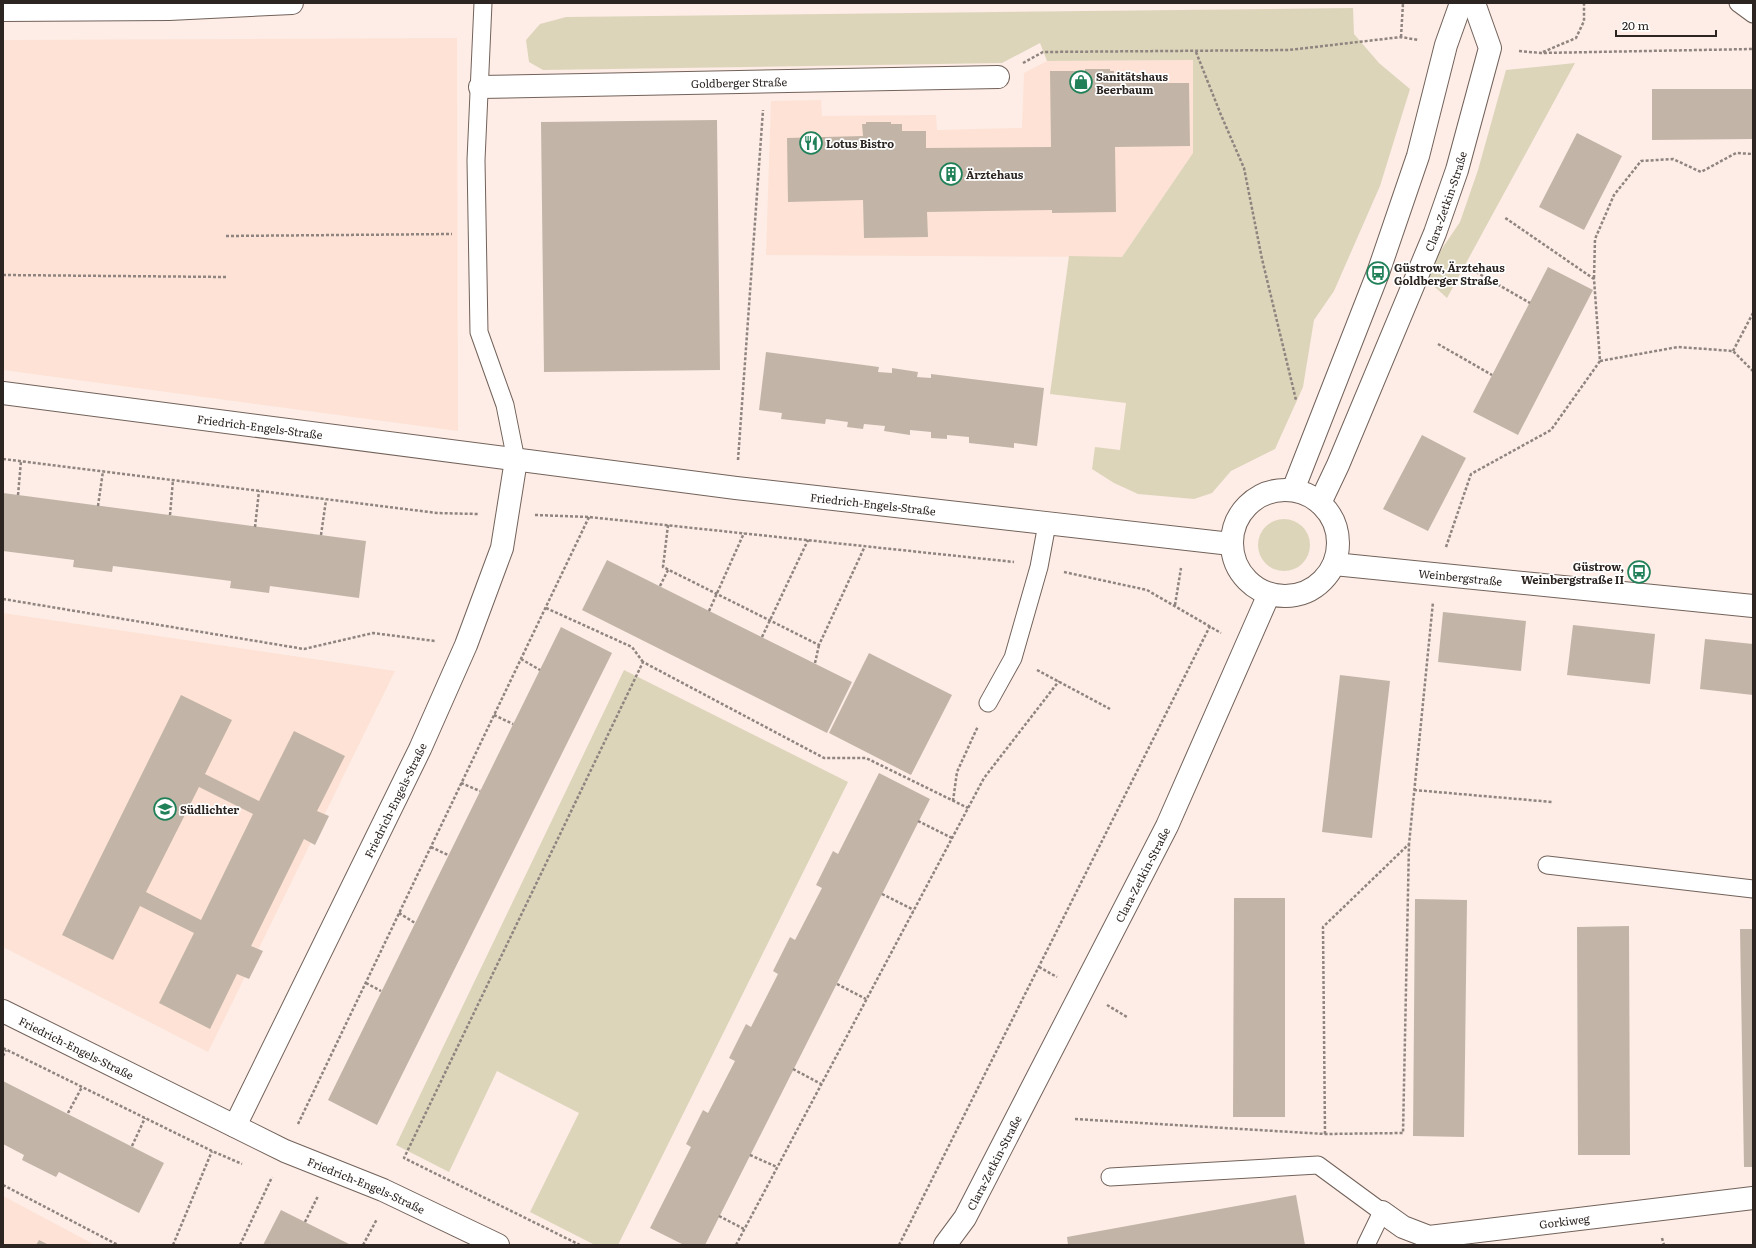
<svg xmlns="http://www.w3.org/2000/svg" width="1756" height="1248" font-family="Literata,serif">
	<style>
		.built { fill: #fde2d5 }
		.green { fill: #ddd5ba }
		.building { fill: #c2b5a7; fill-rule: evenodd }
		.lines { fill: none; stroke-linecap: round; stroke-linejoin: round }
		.lane-casing { stroke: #72625a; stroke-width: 19 }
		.street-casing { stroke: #72625a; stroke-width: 24 }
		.secondary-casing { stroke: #72625a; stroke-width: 24 }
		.path { stroke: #8f847f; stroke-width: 2.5; stroke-dasharray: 3 2; stroke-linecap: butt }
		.lane { stroke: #fff; stroke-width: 17 }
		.street { stroke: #fff; stroke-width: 22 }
		.secondary { stroke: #fff; stroke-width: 22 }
		.labels { text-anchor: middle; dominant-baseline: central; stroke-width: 3.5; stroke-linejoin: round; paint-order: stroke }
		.poi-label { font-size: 11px; font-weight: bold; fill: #2c2522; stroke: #fff; text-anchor: start }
		.street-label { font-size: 11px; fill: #2c2522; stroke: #fff }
	</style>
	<rect width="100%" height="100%" fill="#fdede6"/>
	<path class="built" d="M457 38 458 431 3 370V40Z
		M1193 60V153L1122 257 766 255 771 101 821 100 822 116 936 115 937 130 1022 128 1024 73 1047 61Z
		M3 613 395 671 208 1052 3 947Z
		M3 1196 95 1245H3Z"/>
	<path class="green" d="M1353 8 1354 34 1379 63 1410 89 1380 186 1334 291 1314 320 1303 387 1275 449 1231 471 1212 493 1194 499 1138 494 1114 483 1092 469 1095 447 1120 450 1126 403 1050 394 1069 256 1122 257 1193 153V60L1047 61 1040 43 1002 63 543 70 529 62 526 40 540 24 566 17Z
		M1575 63 1447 298 1426 279 1437 256 1460 222 1478 170 1506 70Z
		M1258 545a26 26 0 1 1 52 0a26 26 0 1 1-52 0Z
		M624 670 848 782 618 1245H595L530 1212 579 1113 497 1071 449 1172 396 1145Z"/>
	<path class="building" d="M1085 69H1110V71H1114V83H1189L1190 146 1115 147 1116 212 1052 213V210L927 212 928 237 864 238 863 200 788 202 787 138 863 136 862 124H866V122H891V124H902V131H926V148L1051 147 1050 71H1085Z
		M1652 89H1752V139L1652 140Z
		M717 120 720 370 544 372 541 122Z
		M1577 133 1622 156 1584 230 1539 207Z
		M1548 267 1593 290 1518 435 1473 412Z
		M766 352 879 367 878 372 892 373V368L918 372 917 377 931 378V374L1044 388 1037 446 1014 443V448L969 443V437L947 435V439L931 438V432L910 430V435L884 431 885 426 864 424 863 429 847 427 848 422 826 419 825 424 781 419 782 413 759 410Z
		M1422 435 1466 458 1428 531 1383 509Z
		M3 493 366 541 359 598 270 586 269 593 230 588 231 581 113 566 112 572 73 567 74 560 3 551Z
		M607 560 852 682 827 733 582 610Z
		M1443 612 1526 621 1521 671 1438 662Z
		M1573 625 1655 634 1650 684 1567 675Z
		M561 627 612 653 377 1125 328 1100Z
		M1705 639 1753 644V695L1700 689Z
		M869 653 952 695 911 775 829 733Z
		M1340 675 1390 681 1372 838 1322 832Z
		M181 695 232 720 205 774 259 801 294 731 345 756 317 811 329 816 315 845 304 839 251 946 263 951 249 979 237 974 210 1029 159 1003 194 933 140 906 113 960 62 935ZM199 787 253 814 201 920 146 892Z
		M879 773 930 799 705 1245H684L650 1228 691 1147 686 1144 703 1110 708 1113 735 1061 729 1058 746 1024 751 1027 778 974 773 971 790 937 795 940 822 888 816 885 833 851 838 854Z
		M1234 898H1285V1117H1233Z
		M1415 899 1467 900 1464 1137 1413 1136Z
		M1629 926 1630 1155H1578L1577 927Z
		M1740 929H1753V1167H1744Z
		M3 1081 164 1163 139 1213 59 1172 56 1177 22 1160 24 1155 3 1144Z
		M1296 1195 1305 1245H1068L1067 1237Z
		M281 1210 351 1245H263Z
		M39 1240 49 1245H36Z"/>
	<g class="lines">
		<g class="lane-casing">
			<path id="lane" d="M483 3 476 160 479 332 505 405 516 460
				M1738 3 1753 14
				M988 703 1013 658 1039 567 1047 524
				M1547 865 1753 889
				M1110 1177 1318 1165 1382 1212 1366 1245"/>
		</g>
		<g class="street-casing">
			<g id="street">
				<path id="s1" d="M480 87 998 77"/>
				<path id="s2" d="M3 393 736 488 1231 544"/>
				<circle cx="1285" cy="543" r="53"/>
				<path d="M1293 490 1378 273 1418 156 1446 45 1461 3"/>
				<path id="s3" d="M1320 503 1338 465 1435 233 1457 170 1490 48 1474 3"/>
				<path id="s4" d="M1334 564 1753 606"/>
				<path id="s5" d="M3 1011 285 1151 383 1190 498 1245"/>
				<path id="s6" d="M235 1126 420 749 466 645 502 548 516 460"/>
				<path id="s7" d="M1382 1212 1403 1227 1429 1237 1753 1198"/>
				<path id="s8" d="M945 1245 965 1218 1167 826 1269 594"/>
			</g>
		</g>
		<g class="secondary-casing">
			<path id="secondary" d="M3 10 169 9 292 3"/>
		</g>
		<path class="path" d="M1401 37 1403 3
			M1519 51 1541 53 1753 49
			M1196 52 1221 115 1244 168 1262 259 1296 400
			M1543 52 1576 38 1584 21V3
			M1023 63 1043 52 1289 50 1401 37 1418 40
			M226 236 452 234
			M1476 272 1530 303
			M3 275 226 277
			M1594 278 1595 239 1614 195 1641 161 1673 159 1701 172 1736 153 1753 154
			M1438 344 1492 375
			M1733 351 1753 313
			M1600 361 1678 347 1733 351 1753 371
			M3 459 437 513 478 514
			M738 460 763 110
			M18 495 21 461
			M98 506 103 471
			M170 515 173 480
			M535 515 589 517 1014 562
			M668 525 663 567 819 645 865 546
			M255 527 259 491
			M321 535 326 500
			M1446 547 1471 474 1551 430 1600 361 1594 279 1504 217
			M1064 572 1147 590 1221 633
			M660 586 668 570
			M3 599 304 649 373 633 435 641
			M1175 605 1181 568
			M546 608 632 647 643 662
			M709 611 744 533
			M762 637 808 540
			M521 659 540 670
			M815 663 819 645
			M1037 670 1110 709
			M494 715 513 724
			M461 783 480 791
			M1414 790 1552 802
			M953 801 957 772 978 726
			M918 821 952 838
			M431 847 448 855
			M882 894 914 910
			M399 913 415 923
			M1039 967 1057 977
			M366 983 381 991
			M837 984 866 999
			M1107 1005 1127 1017
			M3 1048 212 1151 242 1164
			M3 1056 6 1050
			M793 1069 821 1084
			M68 1113 82 1087
			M1075 1119 1325 1134 1403 1133 1409 844
			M298 1124 589 517
			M1325 1134 1323 927 1409 844 1433 602
			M132 1146 145 1118
			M750 1155 777 1167
			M3 1185 118 1245
			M719 1216 744 1229
			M305 1222 318 1196
			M1662 1238 1664 1245
			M173 1245 212 1151
			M240 1245 272 1177
			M363 1245 377 1219
			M580 1245 404 1158 643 662 824 758H866L968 808
			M736 1245 984 778 1059 681
			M899 1245 1210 626"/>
		<use href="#lane" class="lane"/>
		<use href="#street" class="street"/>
		<use href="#secondary" class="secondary"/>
	</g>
	<defs>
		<g id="shop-ring" transform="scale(1.15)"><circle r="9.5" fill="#fff" stroke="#208058" stroke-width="1.5"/><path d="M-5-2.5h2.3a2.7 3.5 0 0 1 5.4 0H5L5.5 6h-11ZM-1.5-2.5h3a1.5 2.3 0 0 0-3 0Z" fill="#208058"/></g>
		<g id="restaurant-ring" transform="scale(1.15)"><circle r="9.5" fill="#fff" stroke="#208058" stroke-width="1.5"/><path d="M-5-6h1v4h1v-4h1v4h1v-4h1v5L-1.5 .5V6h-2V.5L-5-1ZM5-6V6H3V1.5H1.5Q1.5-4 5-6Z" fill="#208058"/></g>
		<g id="building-ring" transform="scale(1.15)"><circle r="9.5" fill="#fff" stroke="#208058" stroke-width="1.5"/><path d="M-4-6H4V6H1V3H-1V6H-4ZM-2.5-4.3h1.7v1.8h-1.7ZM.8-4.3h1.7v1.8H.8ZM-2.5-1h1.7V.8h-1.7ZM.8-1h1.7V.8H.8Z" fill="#208058"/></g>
		<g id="bus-ring" transform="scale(1.15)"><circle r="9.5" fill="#fff" stroke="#208058" stroke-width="1.5"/><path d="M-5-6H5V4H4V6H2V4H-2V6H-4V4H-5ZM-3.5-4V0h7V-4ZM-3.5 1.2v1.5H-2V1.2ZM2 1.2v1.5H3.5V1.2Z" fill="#208058"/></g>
		<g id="school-ring" transform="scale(1.15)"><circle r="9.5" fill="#fff" stroke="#208058" stroke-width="1.5"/><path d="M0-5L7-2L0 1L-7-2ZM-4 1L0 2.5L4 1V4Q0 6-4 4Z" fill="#208058"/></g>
	</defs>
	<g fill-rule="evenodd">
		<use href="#shop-ring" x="1081" y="82"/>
		<use href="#restaurant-ring" x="811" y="143"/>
		<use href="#building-ring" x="951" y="174"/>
		<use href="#bus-ring" x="1378" y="273"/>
		<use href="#bus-ring" x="1639" y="572"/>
		<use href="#school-ring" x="165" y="809"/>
	</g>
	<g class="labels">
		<g class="poi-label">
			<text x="1096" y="76">Sanitätshaus<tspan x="1096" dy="13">Beerbaum</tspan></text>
			<text x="826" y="143">Lotus Bistro</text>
			<text x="966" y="174">Ärztehaus</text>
			<text x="1394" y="267">Güstrow, Ärztehaus<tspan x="1394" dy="13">Goldberger Straße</tspan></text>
			<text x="1624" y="566" text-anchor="end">Güstrow,<tspan x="1624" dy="13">Weinbergstraße II</tspan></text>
			<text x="180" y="809">Südlichter</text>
		</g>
		<g class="street-label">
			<text stroke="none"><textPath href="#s1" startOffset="259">Goldberger Straße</textPath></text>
			<text stroke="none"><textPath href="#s3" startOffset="327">Clara-Zetkin-Straße</textPath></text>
			<text stroke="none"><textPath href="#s2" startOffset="259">Friedrich-Engels-Straße</textPath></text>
			<text stroke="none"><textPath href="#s2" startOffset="877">Friedrich-Engels-Straße</textPath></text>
			<text stroke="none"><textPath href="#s4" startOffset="127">Weinbergstraße</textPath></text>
			<text stroke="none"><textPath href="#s6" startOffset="363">Friedrich-Engels-Straße</textPath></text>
			<text stroke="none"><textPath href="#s8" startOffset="420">Clara-Zetkin-Straße</textPath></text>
			<text stroke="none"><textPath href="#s5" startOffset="82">Friedrich-Engels-Straße</textPath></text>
			<text stroke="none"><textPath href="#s8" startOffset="96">Clara-Zetkin-Straße</textPath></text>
			<text stroke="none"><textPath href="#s5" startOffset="403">Friedrich-Engels-Straße</textPath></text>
			<text stroke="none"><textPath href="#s7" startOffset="190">Gorkiweg</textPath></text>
		</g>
	</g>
	<rect width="1756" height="1248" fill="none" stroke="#2c2522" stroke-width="8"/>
	<path d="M1616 30v6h100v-6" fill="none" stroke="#2c2522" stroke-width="2"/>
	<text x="1622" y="30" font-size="12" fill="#2c2522" stroke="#ffffff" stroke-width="3" paint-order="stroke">20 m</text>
</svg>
